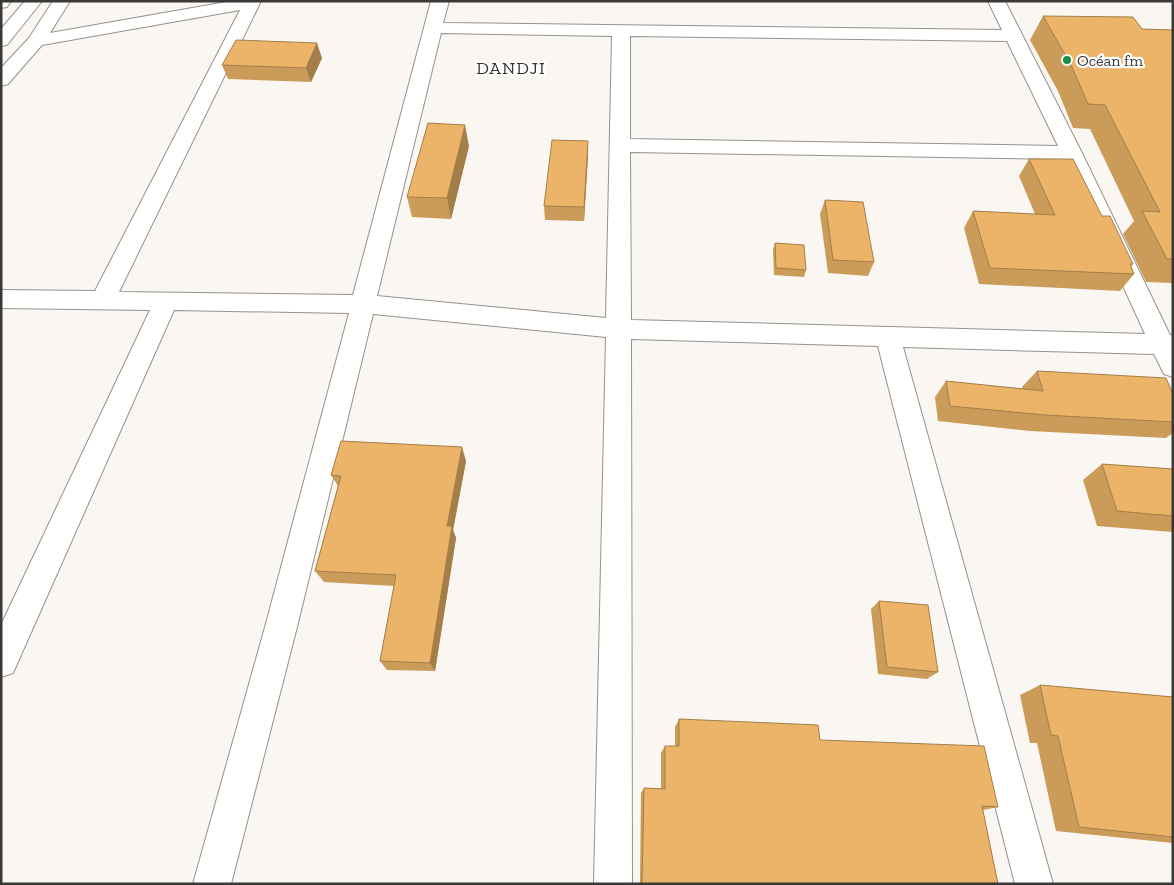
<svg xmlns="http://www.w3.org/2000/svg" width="1174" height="885" font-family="'Zilla Slab',serif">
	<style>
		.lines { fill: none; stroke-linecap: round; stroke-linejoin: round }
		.minor-casing { stroke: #95928e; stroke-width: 2 }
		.minor { fill: #fff; fill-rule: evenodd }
		.wall { fill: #ca9b59 }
		.shaded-wall { fill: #a47e49 }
		.building { fill: #ebb468; stroke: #a47e49 }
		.poi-dot { fill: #1f8d45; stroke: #fff; stroke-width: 2 }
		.labels { text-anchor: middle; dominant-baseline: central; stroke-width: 4.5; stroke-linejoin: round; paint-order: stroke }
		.far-poi-label { font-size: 16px; fill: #3a3938; stroke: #fff; text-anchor: start }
		.far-neighbourhood-label { font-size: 18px; letter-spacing: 1px; fill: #35322f; stroke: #fff }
	</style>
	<rect width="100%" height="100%" fill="#faf7f2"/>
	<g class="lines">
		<g class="minor-casing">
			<path id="minor" d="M1 1H11L7 7 1 8Z
				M25 1H42L7 45 1 46V29Z
				M53 1H70L50 33 232 1H261L119 292 353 295 431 1H449L443 23 1002 30 988 1H1005L1082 153 1170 335H1173V377L1164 374 1154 354 903 347 1053 884H1015L878 346 631 339 632 884H594L606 337 373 314 297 627 231 884H193L265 627 349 313 174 310 13 673 1 677V625L150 310 1 308V290L95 291 240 10 42 45 8 84 1 86V68L29 38ZM441 33 612 36 606 318 377 296ZM630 36 1007 41 1058 146 630 139ZM630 152 1065 159 1145 334 631 320Z"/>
		</g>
		<use href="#minor" class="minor"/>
	</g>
	<path class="wall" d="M1043 16 1142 29 1173 30V283L1146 282 1123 234 1134 221 1090 129 1073 128 1058 91 1030 40Z
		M322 58 311 82 228 79 222 65Z
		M469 146 451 219 412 217 407 197Z
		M588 155 584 221 545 220 544 206Z
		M1029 159 1102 216 1133 264 1131 266 1134 274 1120 291 979 284 964 228 973 211 1035 214 1019 176Z
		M825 200 874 262 868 276 828 273 820 214Z
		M775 243 806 270 804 277 774 275 773 250Z
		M1037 371 1173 394V433L1166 438 1030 431 938 421 935 397 946 381 1023 389 1022 387Z
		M466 461 453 530 456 538 435 671 387 670 380 661 394 586 324 582 315 571 338 486 331 475Z
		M1102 464 1173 469V532L1097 526 1083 480Z
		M879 601 938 672 927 679 878 674 871 609Z
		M1040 685 1173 697V843L1056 831 1037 743H1030L1020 695Z
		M679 719 820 740 998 807 983 810 998 884H640L641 793 644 788 661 789V753L665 746H675V727Z"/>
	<path class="shaded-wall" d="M317 43 322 58 311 82 306 68Z
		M465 125 469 146 451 219 447 198Z
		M588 141V155L584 221V207Z
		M462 447 466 461 453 530 456 538 435 671 430 663 447 526Z"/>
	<path class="building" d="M1043 16 1133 17 1142 29 1173 30V259H1167L1142 211 1160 212 1105 105 1088 104 1072 67Z
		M236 40 317 43 306 68 222 65Z
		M428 123 465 125 447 198 407 197Z
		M552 140 588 141 584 207 544 206Z
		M1029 159H1073L1102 216H1110L1133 264H1130L1134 274 990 268 973 211 1055 215Z
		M825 200 863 202 874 262 833 260Z
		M775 243 804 245 806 270 776 268Z
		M1037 371 1166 378 1173 394V422L1045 415 950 406 946 381 1043 391Z
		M341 441 462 447 447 526H452L430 663 380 661 396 575 315 571 341 476 331 475Z
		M1102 464 1173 469V516L1117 511Z
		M879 601 928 605 938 672 887 667Z
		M1040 685 1173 697V837L1079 827 1058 736 1051 735Z
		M679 719 818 725 820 740 984 746 998 807 982 806 998 884H642L644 788 665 789V746H679Z"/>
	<circle class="poi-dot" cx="1067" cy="60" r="5"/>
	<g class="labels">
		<g class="far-poi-label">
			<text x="1077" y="60">Océan fm</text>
		</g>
		<g class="far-neighbourhood-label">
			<text x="511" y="68">DANDJI</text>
		</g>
	</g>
	<rect width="1174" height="885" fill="none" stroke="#3a3938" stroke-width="5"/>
</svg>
